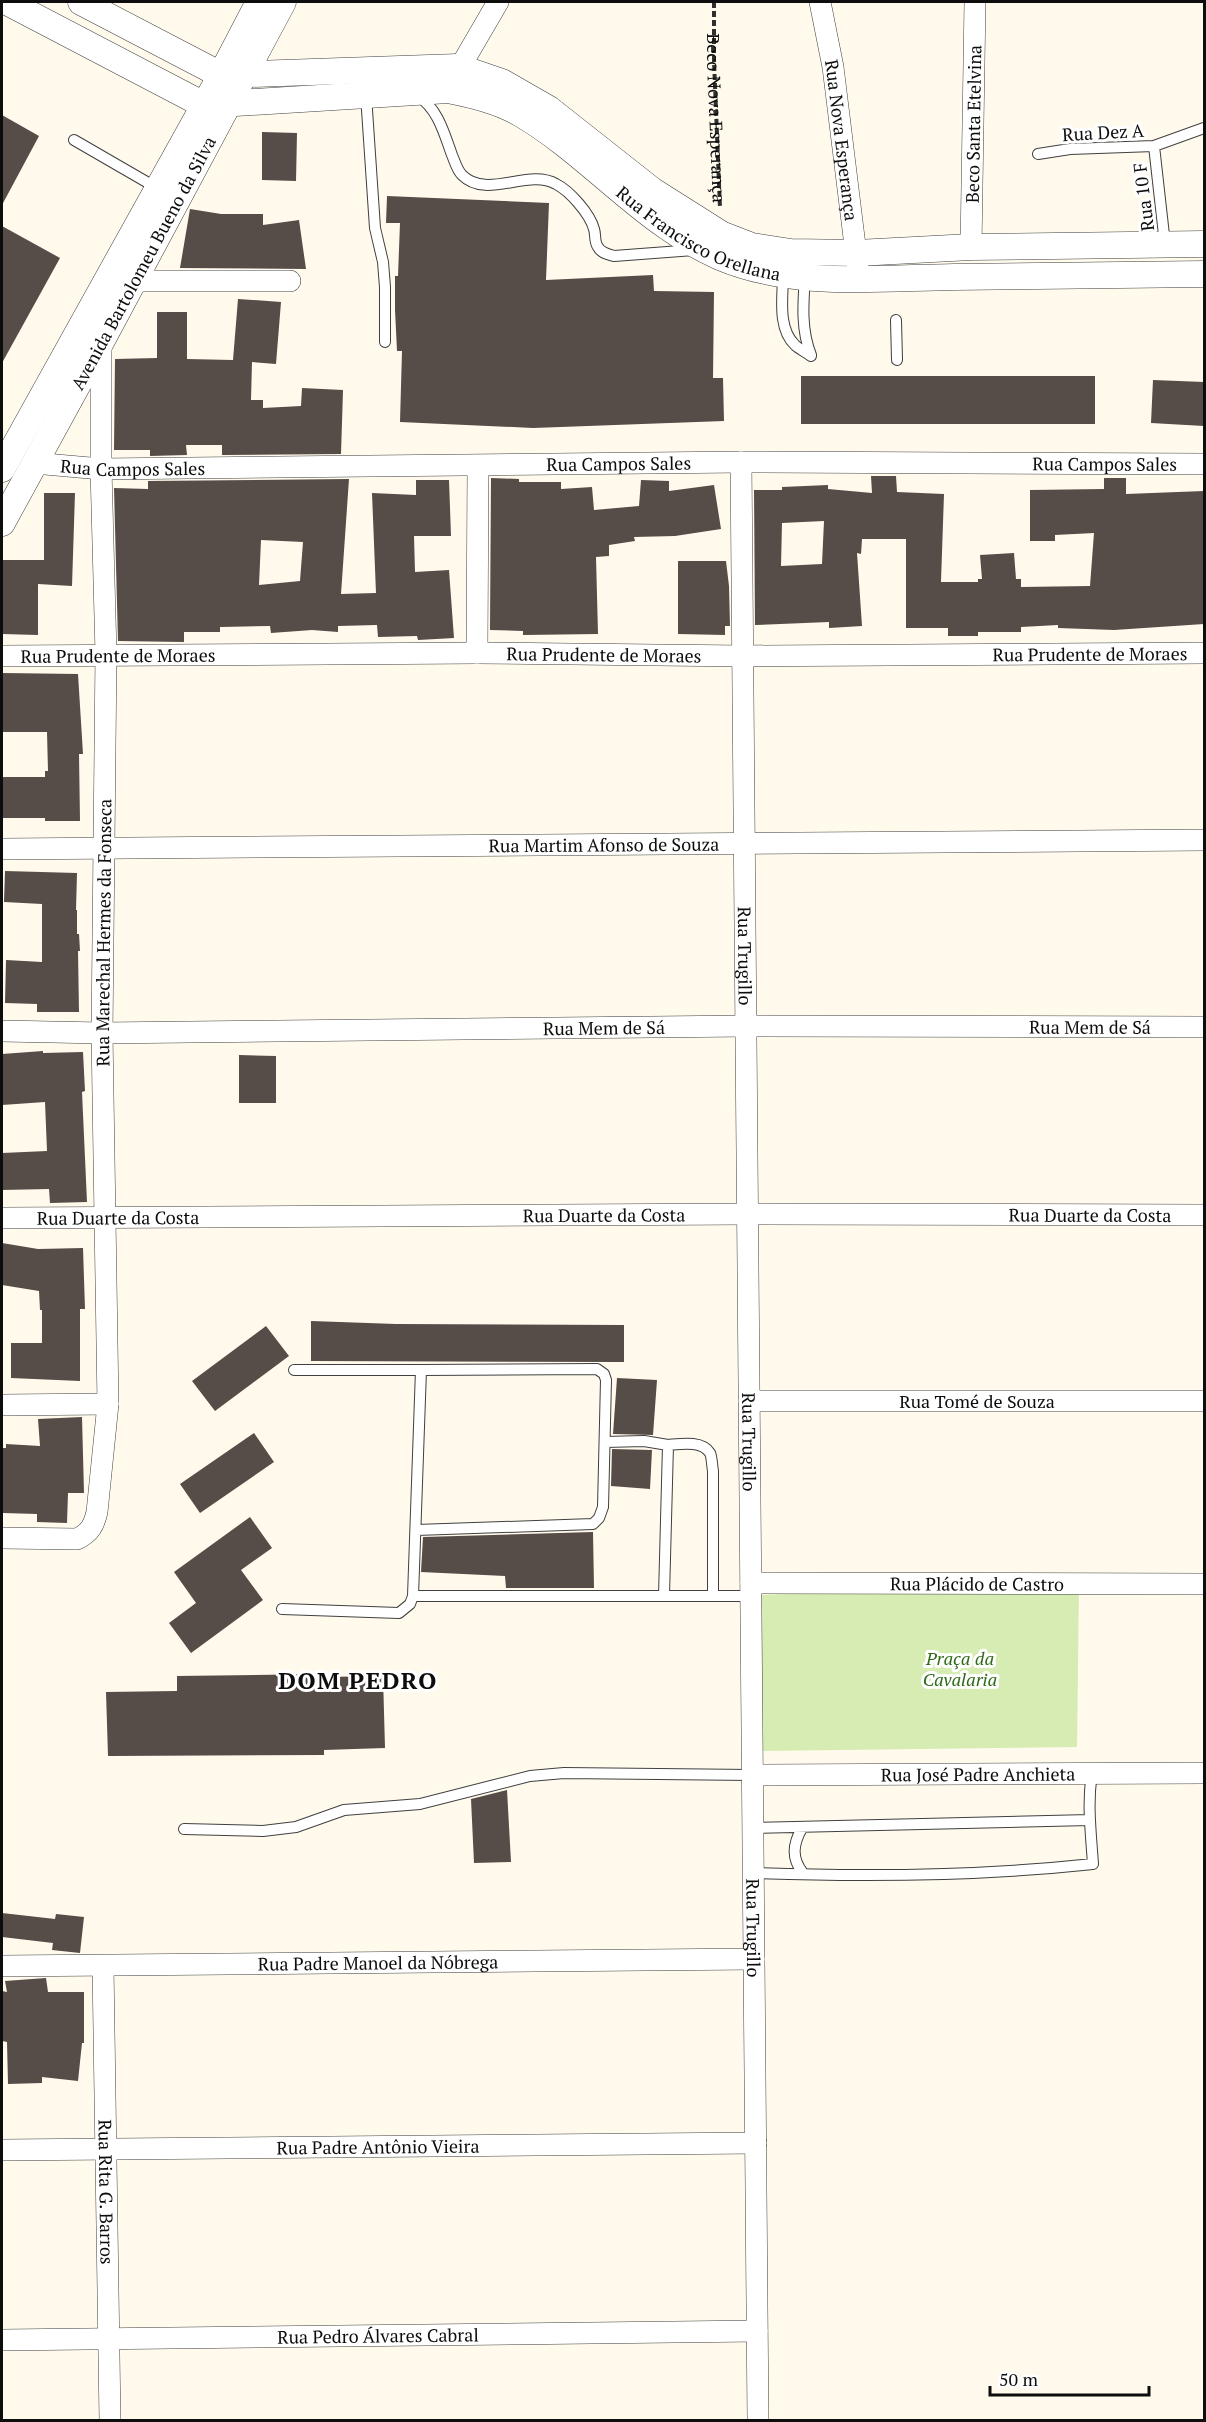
<svg xmlns="http://www.w3.org/2000/svg" width="1206" height="2422" font-family="'PT Serif',serif">
	<style>
		.green { fill: #d6ecb3 }
		.building { fill: #564c48; fill-rule: evenodd }
		.lines { fill: none; stroke-linecap: round; stroke-linejoin: round }
		.service-casing { stroke: #404040; stroke-width: 12 }
		.minor-casing { stroke: #404040; stroke-width: 22 }
		.tertiary-casing { stroke: #404040; stroke-width: 27 }
		.path { stroke: #2f2f2f; stroke-width: 4; stroke-dasharray: 6 3; stroke-linecap: butt }
		.service { stroke: #fff; stroke-width: 10 }
		.minor { stroke: #fff; stroke-width: 21 }
		.tertiary { stroke: #fff; stroke-width: 26 }
		.labels { text-anchor: middle; dominant-baseline: central; stroke-width: 6; stroke-linejoin: round; paint-order: stroke }
		.street-label { font-size: 18px; fill: #0d0d0d; stroke: #fff }
		.park-label { font-size: 18px; font-style: italic; fill: #306918; stroke: #fff }
		.district-label { font-size: 24px; font-weight: bold; letter-spacing: 1.5px; fill: #0d0d0d; stroke: #fff }
	</style>
	<rect width="100%" height="100%" fill="#fffaec"/>
	<path class="green" d="M1079 1585 1077 1747 761 1751 757 1595Z"/>
	<path class="building" d="M2 115 39 136 2 205Z
		M262 132 297 133 296 181 262 180Z
		M387 196 549 203 546 280 653 275 654 291 714 292 713 378H723L724 421 533 428 400 422 402 351H397L395 310V276H398L400 223H386Z
		M190 209 221 214H263V225L299 220 306 269 180 268Z
		M2 226 60 258 2 363Z
		M238 299 281 302 276 364 252 362 251 400H263V408L301 406 302 388 343 390 341 454 222 455V445H186L187 455 150 456V450H114L115 359 157 358V312H187V359L233 360Z
		M801 376H1095V424H801Z
		M1153 380 1204 382V426L1151 423Z
		M871 476H896L897 492 944 494 941 582H978V579H982L980 555 1014 553 1016 579H1021V587L1090 586 1094 533 1055 535V541H1030V490L1104 489V478H1126V494L1204 491V624L1114 630 1058 628V625L1021 627V632H978V636H948V628H906V539H862L861 554 857 553 862 626 829 628V622L755 625 754 490H782V487L828 485V489L872 493ZM824 521 822 564 781 566 782 523Z
		M491 478 519 479V482H561V489L592 487 594 510 639 506 641 480 669 481V491L714 485 721 529 675 536 634 537 635 541 609 545V556L596 557 598 634 523 635V631L490 630Z
		M349 479 341 594 376 593 372 493 416 495V480H449L451 536H414L415 572 449 570 454 638 418 640 417 636 378 637 377 625 338 626V632L312 630 271 633 270 626 220 627V632H184V642L118 641 114 488 148 489V481ZM261 540 303 542 300 581 259 585Z
		M44 493H75L72 586 38 584V635L2 634V560H44Z
		M678 561H726L729 586 730 626H725V635L678 634Z
		M2 673 78 674 83 754H79L80 821H45V818H2V777H45V771H48L47 732H2Z
		M5 871 77 873 76 910H77V934H79L80 951H78L79 1012H37V1004L5 1003 6 960 42 962V904L4 902Z
		M43 1051V1053L83 1052 85 1091 82 1092 87 1202 50 1203 49 1189 2 1190V1153L47 1151 45 1102 2 1105V1054Z
		M239 1055 276 1056V1103H239Z
		M2 1243 38 1249 83 1248 85 1309H80V1381L11 1378V1343H42V1310H40L39 1291 2 1285Z
		M311 1321 396 1324 624 1325V1362L311 1361Z
		M266 1326 289 1356 215 1411 192 1381Z
		M617 1378 657 1380 653 1435 613 1434Z
		M82 1417 84 1493H68L67 1523 37 1522V1514L3 1513 2 1448H6V1444L40 1446 38 1419Z
		M254 1433 274 1462 200 1513 180 1484Z
		M612 1449 652 1450 650 1489 611 1486Z
		M250 1517 272 1548 241 1570 263 1600 191 1653 169 1623 196 1603 174 1572Z
		M593 1532 594 1588H506L505 1576 421 1572 423 1537Z
		M323 1674V1677L383 1676 385 1748 324 1750V1755L108 1756 106 1692 177 1691V1676Z
		M507 1790 511 1862 474 1863 471 1799Z
		M2 1913 55 1919 56 1914 84 1917 80 1953 52 1950 53 1943 2 1937Z
		M46 1978 48 1992H84V2043H82L78 2081 42 2077V2083L8 2084 7 2042 2 2041V1991L7 1992 5 1981Z"/>
	<g class="lines">
		<g class="service-casing">
			<path id="service" d="M366 95 375 228 383 262 385 287V342
				M418 96C438 109 444 133 452 155 455 162 457 170 462 175 487 200 528 168 556 184 570 191 590 214 594 229 596 235 594 242 598 247 601 253 607 254 614 256L694 250
				M74 140 157 188
				M1154 146 1165 244
				M1038 154 1070 149 1154 146 1204 128
				M783 275C783 296 777 328 795 345 799 349 806 352 811 356
				M805 276C803 304 801 330 811 355
				M896 320 897 360
				M294 1370H421L413 1596H751
				M605 1442 644 1441 668 1445 664 1596
				M668 1445C680 1444 702 1440 710 1453 712 1457 712 1466 713 1471V1596
				M416 1530 593 1524 599 1518 603 1507 606 1380 604 1374 597 1369 421 1370
				M282 1609 399 1613 410 1604 413 1596
				M753 1828 1090 1820
				M802 1828C793 1844 791 1858 803 1873
				M184 1829 263 1831 296 1827 344 1810 420 1804 530 1776 564 1773 752 1775
				M754 1873C866 1877 981 1876 1093 1864 1091 1834 1087 1803 1092 1773"/>
		</g>
		<g class="minor-casing">
			<g id="minor">
				<path id="s2" d="M820 2 833 67 859 278"/>
				<path d="M452 81 498 2"/>
				<path id="s3" d="M971 247 975 2"/>
				<path d="M133 281H290"/>
				<path id="s4" d="M741 462 758 2420"/>
				<path id="s5" d="M34 463 101 469 741 462 1204 464"/>
				<path d="M477 653 478 466"/>
				<path id="s6" d="M2 656 477 653 743 656 1204 653"/>
				<path id="s7" d="M2 849 1204 840"/>
				<path id="s8" d="M2 1031 102 1033 746 1026 1204 1027"/>
				<path id="s9" d="M2 1218 748 1214 1204 1215"/>
				<path id="s10" d="M749 1401H1204"/>
				<path d="M2 1405 108 1404"/>
				<path id="s11" d="M2 1538 77 1539C90 1533 94 1525 97 1512L108 1404 102 1033 106 654 101 469V342L98 340"/>
				<path id="s12" d="M751 1583 1204 1584"/>
				<path id="s13" d="M752 1775 1204 1773"/>
				<path id="s14" d="M2 1966 754 1959"/>
				<path id="s15" d="M103 1966 110 2420"/>
				<path id="s16" d="M2 2150 756 2143"/>
				<path id="s17" d="M2 2340 757 2331"/>
			</g>
		</g>
		<g class="tertiary-casing">
			<g id="tertiary">
				<path d="M7 2 204 105"/>
				<path d="M81 2 221 75 458 67 502 82 549 109 653 191 721 234 752 246 791 252 857 253 971 247 1204 244"/>
				<path id="s18" d="M204 105 448 90C473 95 499 101 521 114 592 156 644 224 720 257 793 288 877 278 954 277 1038 276 1121 275 1204 274"/>
				<path d="M2 469 221 75 259 2"/>
				<path id="s19" d="M2 523 101 342 283 2"/>
			</g>
		</g>
		<path class="path" id="s1" d="M714 2V61L720 208"/>
		<use href="#service" class="service"/>
		<use href="#minor" class="minor"/>
		<use href="#tertiary" class="tertiary"/>
	</g>
	<g class="labels">
		<g class="street-label">
			<text stroke="none"><textPath href="#s1" startOffset="116">Beco Nova Esperança</textPath></text>
			<text stroke="none"><textPath href="#s3" startOffset="123">Beco Santa Etelvina</textPath></text>
			<text transform="translate(1103 132) rotate(-3)">Rua Dez A</text>
			<text stroke="none"><textPath href="#s2" startOffset="140">Rua Nova Esperança</textPath></text>
			<text transform="translate(1143 197) rotate(-97)">Rua 10 F</text>
			<text stroke="none"><textPath href="#s18" startOffset="538">Rua Francisco Orellana</textPath></text>
			<text stroke="none"><textPath href="#s19" startOffset="296">Avenida Bartolomeu Bueno da Silva</textPath></text>
			<text stroke="none"><textPath href="#s5" startOffset="1071">Rua Campos Sales</textPath></text>
			<text stroke="none"><textPath href="#s5" startOffset="585">Rua Campos Sales</textPath></text>
			<text stroke="none"><textPath href="#s5" startOffset="99">Rua Campos Sales</textPath></text>
			<text stroke="none"><textPath href="#s6" startOffset="1088">Rua Prudente de Moraes</textPath></text>
			<text stroke="none"><textPath href="#s6" startOffset="116">Rua Prudente de Moraes</textPath></text>
			<text stroke="none"><textPath href="#s6" startOffset="602">Rua Prudente de Moraes</textPath></text>
			<text stroke="none"><textPath href="#s7" startOffset="602">Rua Martim Afonso de Souza</textPath></text>
			<text stroke="none"><textPath href="#s11" startOffset="690">Rua Marechal Hermes da Fonseca</textPath></text>
			<text stroke="none"><textPath href="#s4" startOffset="494">Rua Trugillo</textPath></text>
			<text stroke="none"><textPath href="#s8" startOffset="1088">Rua Mem de Sá</textPath></text>
			<text stroke="none"><textPath href="#s8" startOffset="602">Rua Mem de Sá</textPath></text>
			<text stroke="none"><textPath href="#s9" startOffset="602">Rua Duarte da Costa</textPath></text>
			<text stroke="none"><textPath href="#s9" startOffset="1088">Rua Duarte da Costa</textPath></text>
			<text stroke="none"><textPath href="#s9" startOffset="116">Rua Duarte da Costa</textPath></text>
			<text stroke="none"><textPath href="#s10" startOffset="228">Rua Tomé de Souza</textPath></text>
			<text stroke="none"><textPath href="#s4" startOffset="980">Rua Trugillo</textPath></text>
			<text stroke="none"><textPath href="#s12" startOffset="226">Rua Plácido de Castro</textPath></text>
			<text stroke="none"><textPath href="#s13" startOffset="226">Rua José Padre Anchieta</textPath></text>
			<text stroke="none"><textPath href="#s4" startOffset="1466">Rua Trugillo</textPath></text>
			<text stroke="none"><textPath href="#s14" startOffset="376">Rua Padre Manoel da Nóbrega</textPath></text>
			<text stroke="none"><textPath href="#s16" startOffset="376">Rua Padre Antônio Vieira</textPath></text>
			<text stroke="none"><textPath href="#s15" startOffset="226">Rua Rita G. Barros</textPath></text>
			<text stroke="none"><textPath href="#s17" startOffset="376">Rua Pedro Álvares Cabral</textPath></text>
		</g>
		<g class="park-label">
			<text x="960" y="1658">Praça da<tspan x="960" dy="21">Cavalaria</tspan></text>
		</g>
		<g class="district-label">
			<text x="358" y="1680">DOM PEDRO</text>
		</g>
	</g>
	<rect width="1206" height="2422" fill="none" stroke="#0d0d0d" stroke-width="6"/>
	<path d="M990 2386v9h159v-9" fill="none" stroke="#0d0d0d" stroke-width="3"/>
	<text x="999" y="2386" font-size="18" fill="#0d0d0d" stroke="#ffffff" stroke-width="4.5" paint-order="stroke">50 m</text>
</svg>
